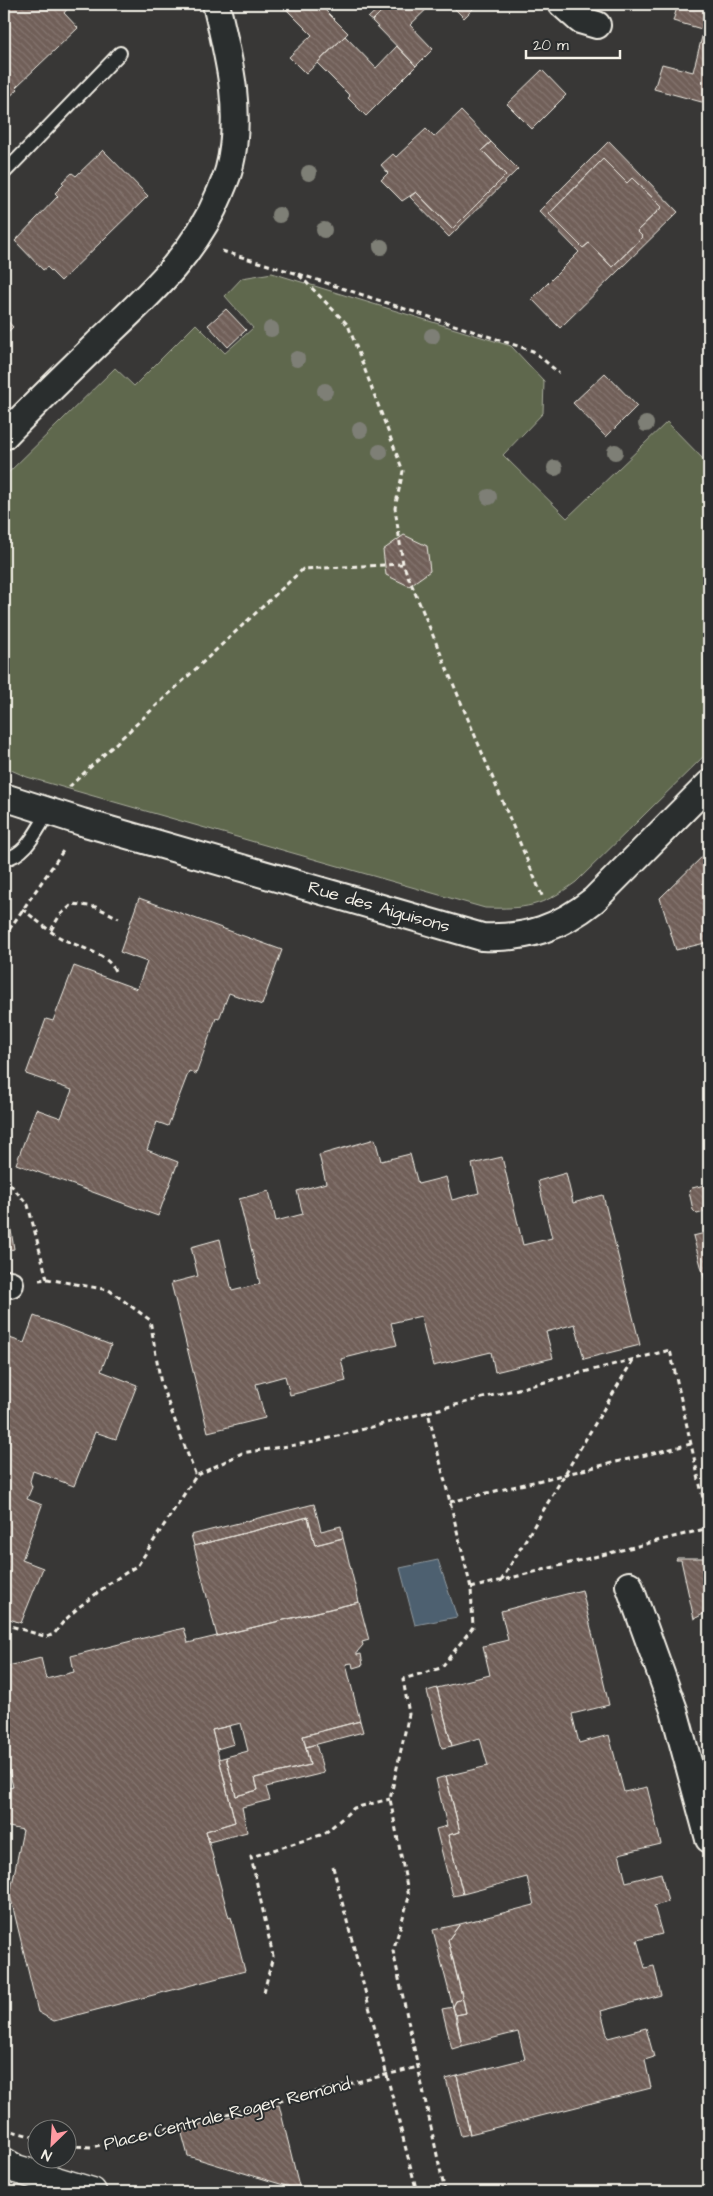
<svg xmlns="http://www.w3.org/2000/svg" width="713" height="2196" font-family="'Architects Daughter',sans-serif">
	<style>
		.green { fill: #5e674e; stroke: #a9ac9b }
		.water { fill: #4d6070; stroke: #909aa0 }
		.building { fill: url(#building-back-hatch); stroke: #f4f1e8; fill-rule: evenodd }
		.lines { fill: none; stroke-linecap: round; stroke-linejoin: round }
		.service-casing { stroke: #f4f1e8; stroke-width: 16 }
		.minor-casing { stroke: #f4f1e8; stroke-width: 30 }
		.secondary-casing { stroke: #f4f1e8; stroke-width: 31 }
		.path { stroke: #f4f1e8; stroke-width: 3; stroke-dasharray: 5 4; stroke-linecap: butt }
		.service { stroke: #2a2d2e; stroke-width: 12 }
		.minor { stroke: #2a2d2e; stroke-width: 26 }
		.secondary { stroke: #2a2d2e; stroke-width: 28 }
		.tree { fill: #7e7f76 }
		.labels { text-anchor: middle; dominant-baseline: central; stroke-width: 4; stroke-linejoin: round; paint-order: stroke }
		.street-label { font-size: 18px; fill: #f4f1e8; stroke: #2a2d2e }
	</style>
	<defs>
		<pattern id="building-back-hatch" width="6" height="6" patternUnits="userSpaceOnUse" patternTransform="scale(1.25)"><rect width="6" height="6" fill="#705e58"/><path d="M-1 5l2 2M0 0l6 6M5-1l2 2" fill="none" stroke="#857670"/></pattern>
	</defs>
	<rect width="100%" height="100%" fill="#383736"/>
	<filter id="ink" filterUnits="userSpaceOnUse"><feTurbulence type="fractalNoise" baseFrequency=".02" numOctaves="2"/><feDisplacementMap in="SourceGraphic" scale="10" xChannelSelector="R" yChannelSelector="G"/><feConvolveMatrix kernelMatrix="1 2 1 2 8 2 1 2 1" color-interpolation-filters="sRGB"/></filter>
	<g filter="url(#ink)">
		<path class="green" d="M272 273 511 346 544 381 543 413 503 455 567 518 667 422 709 465V751L576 882C542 907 525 909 485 908L27 777 4 767V477L115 368 134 386 196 324 225 353 253 328 225 296 242 278Z"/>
		<path class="water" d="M438 1560 457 1617 415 1625 400 1568Z"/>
		<path class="building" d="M10 4H64L68 8 64 13 78 28 16 87 18 89 7 99 9 101 4 106V10Z
			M281 4H319L348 33 306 74 289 57 312 35Z
			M383 4 387 6 372 21 368 18Z
			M389 4 391 6 393 4H432L410 25 433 49 416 66 372 21Z
			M450 4H478L464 18Z
			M678 4 709 6V31L673 21Z
			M704 29 709 31V104L654 89 662 64 693 72Z
			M345 36 376 68 397 46 416 66 366 116 348 98 350 96 317 63Z
			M542 70 566 95 532 129 507 104Z
			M461 111 491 142 482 150 506 175 452 229 416 192 402 201 381 180 388 173 381 165 393 154 396 157 426 129 434 137Z
			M609 141 678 212 560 328 532 299 579 252 539 211ZM603 159 627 183 632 178 662 207 637 231 643 237 612 267 589 243 583 248 549 214Z
			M491 142 518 169 449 237 410 197 416 192 452 229 506 175 482 150Z
			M103 150 148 196 61 281 47 267 43 270 15 241 58 196 55 193 64 184 62 182 72 173 76 176Z
			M603 159 627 183 632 178 662 207 637 231 643 237 612 267 589 243 583 248 549 214Z
			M226 309 246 330 228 347 208 325Z
			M4 317 13 327 4 336Z
			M605 373 637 406 606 437 573 403Z
			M404 535 427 546 430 571 409 586 386 575 383 550Z
			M709 850V955L708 956 705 943 676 950 660 898Z
			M139 898 282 950 262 1005 229 993 219 1019 216 1018 196 1074 189 1071 168 1126 157 1122 147 1150 178 1162 158 1216 16 1164 36 1109 61 1118 72 1090 26 1074 46 1019 53 1021 74 966 137 989 147 962 120 952Z
			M375 1139 381 1161 410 1154 418 1184 446 1177 452 1200 479 1193 472 1164 502 1157 523 1245 552 1238 538 1181 566 1173 573 1203 603 1195 640 1345 584 1359 575 1324 546 1332 553 1358 495 1372 491 1352 433 1366 421 1316 391 1323 397 1345 341 1359 346 1381 290 1395 285 1376 256 1384 265 1418 208 1432 171 1283 198 1276 191 1247 220 1239 232 1291 260 1284 239 1199 269 1191 276 1221 303 1214 297 1191 326 1183 319 1155Z
			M709 1184V1215L708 1211 697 1214 693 1210 689 1191 692 1188Z
			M4 1199H6L14 1249 4 1251Z
			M709 1232V1292H708L693 1236Z
			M34 1316 111 1345 101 1371 137 1385 116 1439 95 1432 74 1486 33 1471 30 1481 32 1487 27 1499 42 1505 22 1560 43 1568 21 1623 4 1617V1336L24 1343Z
			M314 1504 321 1531 341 1526 343 1538 315 1545 308 1517 194 1546 191 1535Z
			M308 1517 315 1545 343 1538 359 1602 217 1636 194 1546Z
			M677 1558H709V1611L694 1619 681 1560H676Z
			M582 1590 609 1705 572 1714 579 1743 609 1735 624 1792 647 1787 661 1844 619 1854 626 1882 661 1873 668 1902 654 1906 662 1934 637 1940 645 1968 654 1966 661 1995 601 2011 608 2038 646 2028 654 2057 645 2060 651 2088 470 2134 457 2076 525 2059 518 2032 462 2046 456 2015 466 2013 448 1940 460 1924 534 1905 527 1877 463 1894 448 1835 460 1832 446 1776 488 1766 480 1738 452 1746 437 1688 490 1675 483 1646 508 1640 501 1611Z
			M359 1602 369 1640 362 1642 363 1645 357 1652V1655L361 1654 363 1665 353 1668 352 1663 346 1664 360 1721 303 1736 310 1765 255 1778 258 1790 236 1796 226 1757 248 1751 241 1723 212 1730 235 1822 206 1831 229 1918 231 1917 245 1971 54 2021 38 2012 10 1895 23 1830 4 1826V1789L13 1787 4 1750V1667L41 1658 46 1679 74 1672 71 1656 184 1628 188 1643Z
			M437 1688 452 1746 442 1748 427 1691Z
			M360 1721 363 1732 306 1747 303 1736Z
			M229 1726 234 1744 217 1749 212 1730Z
			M316 1744 324 1773 266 1787 270 1800 242 1807 247 1832 209 1842 206 1831 235 1822 219 1759 226 1757 236 1796 258 1790 255 1778 310 1765 306 1747Z
			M446 1776 460 1832 448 1835 463 1894 453 1896 436 1829 447 1826 436 1779Z
			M460 1924 448 1940 463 1999 456 2001 453 2007 433 1930Z
			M463 1999 466 2013 456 2015 453 2007 456 2001Z
			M453 2007 462 2046 452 2049 442 2009Z
			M457 2076 470 2134 461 2136 446 2079Z
			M279 2105 300 2190 188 2156 181 2130Z"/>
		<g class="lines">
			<g class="service-casing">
				<path id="service" d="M4 173 120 53
					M4 859C27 855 36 831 48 813"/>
			</g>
			<g class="minor-casing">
				<path id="minor" d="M562 4 580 20 597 25
					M4 436C34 405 65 375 96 345 144 299 194 257 220 193 223 185 227 177 229 169 243 113 229 58 216 4
					M4 797 82 822 482 937C527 939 559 928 594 900L709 784
					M4 1285 10 1284
					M629 1585 674 1710 709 1839"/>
			</g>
			<g class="secondary-casing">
				<path id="secondary" d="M4 2162 16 2169 92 2192"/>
			</g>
			<path class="path" d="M222 251 298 274 348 325 403 471 395 508 403 564 543 898
				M299 274 533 351 559 373
				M69 787 303 569 403 564
				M22 909C36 919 49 932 63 939 80 948 107 953 115 971
				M51 930 60 915 73 904 96 907 119 918
				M4 937 65 848
				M4 1177 28 1205 47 1279 39 1280
				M47 1279 109 1290 150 1320 161 1384 196 1476
				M450 1502 691 1444
				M501 1581 633 1360
				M471 1588 709 1528
				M4 1624 47 1637 54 1634 64 1621 79 1607 110 1583 138 1565 196 1476 242 1453 315 1442 428 1412
				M333 1867 417 2192
				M264 1992 273 1956 251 1857 324 1834 354 1808 390 1799
				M4 2129 38 2138
				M68 2146 92 2147 418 2067
				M445 2192 393 1951 409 1897 390 1799 409 1714 403 1679 441 1668 473 1627 471 1588 428 1412 670 1350 709 1525"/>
			<use href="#service" class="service"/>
			<use href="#minor" class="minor"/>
			<use href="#secondary" class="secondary"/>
		</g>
		<g class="tree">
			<circle cx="309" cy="173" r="8"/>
			<circle cx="279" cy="215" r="8"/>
			<circle cx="324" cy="230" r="8"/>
			<circle cx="381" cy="247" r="8"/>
			<circle cx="271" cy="329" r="8"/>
			<circle cx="432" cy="336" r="8"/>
			<circle cx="297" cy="359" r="8"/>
			<circle cx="325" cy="391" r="8"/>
			<circle cx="646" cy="424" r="8"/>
			<circle cx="360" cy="430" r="8"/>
			<circle cx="380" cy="452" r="8"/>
			<circle cx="615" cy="452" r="8"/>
			<circle cx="555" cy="468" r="8"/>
			<circle cx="489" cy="497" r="8"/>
		</g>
	</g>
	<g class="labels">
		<g class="street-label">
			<text transform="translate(379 907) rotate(16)">Rue des Aiguisons</text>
			<text transform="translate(227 2114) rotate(-14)">Place Centrale Roger Remond</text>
		</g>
	</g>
	<rect width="713" height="2196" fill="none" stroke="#2a2d2e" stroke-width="20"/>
	<rect x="10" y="10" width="693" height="2176" fill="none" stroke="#f4f1e8" stroke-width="2" filter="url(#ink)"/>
	<g transform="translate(52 2144) rotate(205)"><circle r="24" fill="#2a2d2e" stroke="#7b7b78"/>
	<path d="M0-4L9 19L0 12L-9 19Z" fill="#ff9aa2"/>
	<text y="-8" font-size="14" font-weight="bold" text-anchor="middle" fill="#f4f1e8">N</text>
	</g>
	<path d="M526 50v8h94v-8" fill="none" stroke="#f4f1e8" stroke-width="2.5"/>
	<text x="533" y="50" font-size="15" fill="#f4f1e8" stroke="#2a2d2e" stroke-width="4" paint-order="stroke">20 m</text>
</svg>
